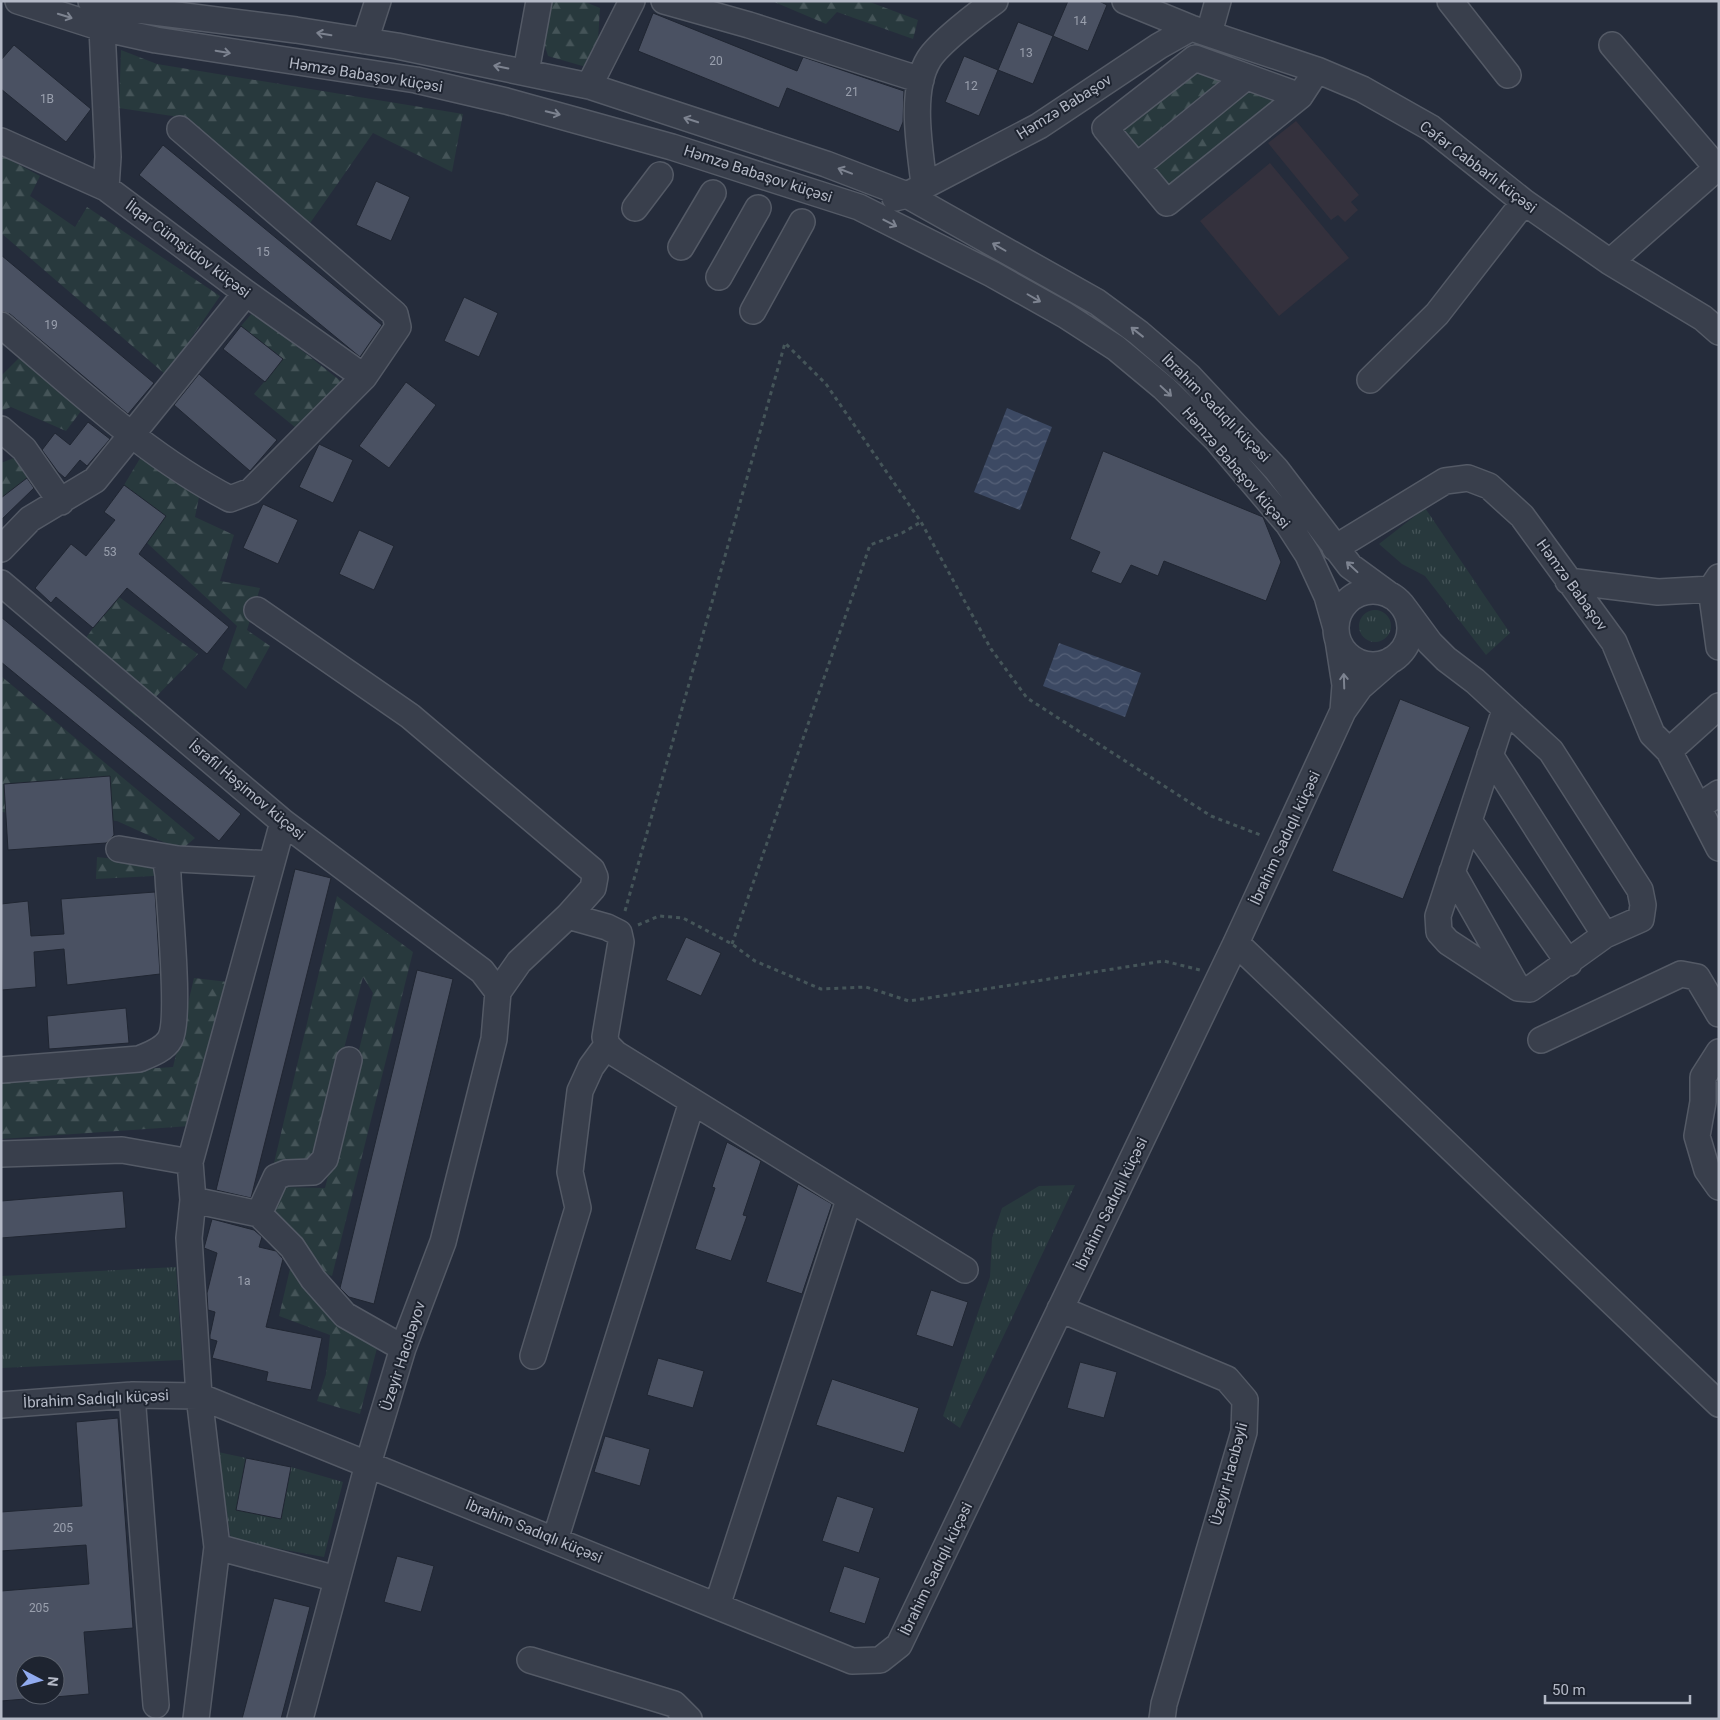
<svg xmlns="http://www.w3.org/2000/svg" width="1720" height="1720" font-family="Roboto,sans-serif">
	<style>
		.medical { fill: #34313d }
		.grass { fill: url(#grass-tufts) }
		.forest { fill: url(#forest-firs) }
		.water { fill: url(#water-waves) }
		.building { fill: #4a5162; stroke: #202632 }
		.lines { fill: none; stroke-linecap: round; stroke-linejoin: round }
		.minor-casing { stroke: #545a66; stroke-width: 28 }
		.path { stroke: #455559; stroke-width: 3; stroke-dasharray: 4 4; stroke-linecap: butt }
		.minor { stroke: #393f4c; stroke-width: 25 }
		.oneway { stroke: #7d8390 }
		.labels { text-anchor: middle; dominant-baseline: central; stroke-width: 4; stroke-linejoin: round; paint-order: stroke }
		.number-label { font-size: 12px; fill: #9aa0ae }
		.street-label { font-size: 15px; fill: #b5bac7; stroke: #1e2430 }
	</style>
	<defs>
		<pattern id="grass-tufts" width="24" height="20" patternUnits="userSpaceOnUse" patternTransform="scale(1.25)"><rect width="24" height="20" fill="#28393d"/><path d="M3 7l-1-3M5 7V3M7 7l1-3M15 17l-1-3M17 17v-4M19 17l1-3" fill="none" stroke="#455458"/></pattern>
		<pattern id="forest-firs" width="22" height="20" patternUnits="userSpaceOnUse" patternTransform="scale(1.25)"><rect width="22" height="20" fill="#28393d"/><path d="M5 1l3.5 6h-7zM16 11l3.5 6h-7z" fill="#455458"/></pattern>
		<pattern id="water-waves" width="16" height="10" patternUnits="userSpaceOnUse" patternTransform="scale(1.25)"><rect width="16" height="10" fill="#3c4963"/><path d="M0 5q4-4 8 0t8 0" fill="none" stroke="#566178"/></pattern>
	</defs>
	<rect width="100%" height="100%" fill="#252c3b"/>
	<path class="medical" d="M1296 121 1359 195 1351 202 1358 210 1345 222 1338 215 1331 220 1268 143Z
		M1270 163 1349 258 1279 316 1200 221Z"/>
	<path class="grass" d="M1425 508 1510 633 1486 655 1425 576 1402 564 1379 544Z
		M1359 626a16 16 0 1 1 32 0a16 16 0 1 1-32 0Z
		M1075 1185 960 1428 943 1416 990 1277 992 1238 1002 1208 1039 1186Z
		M176 1267 182 1360 1 1368V1276Z
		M218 1452 246 1458 236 1510 281 1519 291 1467 343 1482 324 1557 231 1540Z"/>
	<path class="forest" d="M553 1H583L600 8 598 40 586 67 548 56 542 37Z
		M772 1H867L918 20 913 39 837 12 826 24Z
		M121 50 157 64 463 114 452 172 373 133 308 226 179 117 119 108Z
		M1196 70 1224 80 1136 149 1121 130Z
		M1245 88 1275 99 1169 187 1153 166Z
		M1 155 40 176 30 196 75 227 87 207 220 296 166 375 1 233Z
		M253 312 342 382 301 432 254 394 283 359 241 326Z
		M20 357 84 407 66 431 11 407 1 411V376Z
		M142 455 199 497 195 517 234 535 220 581 260 588 247 630 270 646 246 689 222 669 237 626 147 543 166 516 124 485Z
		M16 457 31 475 1 498V463Z
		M119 597 198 654 136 717 70 660 93 628Z
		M1 676 195 838 181 850 117 821 1 812Z
		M97 857 152 863 154 876 96 879Z
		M337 896 413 952 332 1276 316 1270 302 1239 269 1212 282 1187 325 1188 373 993 363 977 314 1161 274 1163Z
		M194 978 228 982 190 1126 1 1139V1078L173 1067Z
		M290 1269 329 1316 377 1348 360 1414 317 1401 326 1374 330 1335 279 1316Z"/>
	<path class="water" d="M1007 408 1052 427 1020 510 974 492Z
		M1059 643 1141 673 1125 717 1043 686Z"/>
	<path class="building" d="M1068 1H1099L1107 5 1088 51 1053 36Z
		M653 13 797 71 803 57 904 91 903 122 899 132 787 88 779 108 638 51Z
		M1018 22 1053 36 1033 84 998 70Z
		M14 45 91 109 66 142 1 89V60Z
		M964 56 998 70 979 116 945 102Z
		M163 145 382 325 360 357 139 175Z
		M376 181 410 197 391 241 356 225Z
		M1 255 154 383 128 414 10 314 1 311Z
		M464 297 498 313 479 357 444 341Z
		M241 326 283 359 265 382 223 349Z
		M199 374 277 440 250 471 174 405Z
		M406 382 436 405 389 468 359 446Z
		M88 422 110 439 87 466 80 460 65 478 58 472 42 450 55 433 70 445Z
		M319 444 353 460 333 503 299 487Z
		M1103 451 1263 517 1281 562 1266 601 1164 561 1158 576 1131 565 1121 584 1091 572 1100 552 1070 539Z
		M27 478 34 488 1 520V498Z
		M124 485 166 516 139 554 229 627 207 654 127 588 93 628 56 597 51 603 35 588 71 544 86 556 115 520 104 512Z
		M263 504 298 520 278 564 243 548Z
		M359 530 394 546 374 590 339 574Z
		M1 617 241 814 219 841 1 662Z
		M1400 699 1470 727 1403 899 1332 871Z
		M110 776 114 835 106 843 8 850 4 784Z
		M295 869 331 878 251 1198 216 1190Z
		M155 892 160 974 67 985 64 949 34 952 36 987 2 990 1 904 28 901 31 936 64 934 61 899Z
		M686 937 721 953 701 996 666 980Z
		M417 970 453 979 374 1304 349 1297 340 1288Z
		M126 1008 129 1043 49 1049 47 1016Z
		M727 1142 761 1161 743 1215 747 1216 731 1261 695 1249 715 1188 712 1187Z
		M798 1184 832 1204 802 1294 766 1282Z
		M123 1191 126 1228 1 1238V1201Z
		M212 1219 254 1230 262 1237 259 1247 276 1251 283 1259 266 1327 322 1338 311 1390 266 1381 268 1372 212 1358 217 1341 210 1339V1335L215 1312 208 1310 207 1293 217 1253 204 1248Z
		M931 1290 968 1302 953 1347 916 1335Z
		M658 1358 704 1371 693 1408 647 1395Z
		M1080 1362 1117 1372 1104 1418 1067 1408Z
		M832 1379 919 1408 904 1453 816 1425Z
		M118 1418 133 1628 84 1632 89 1694 55 1697V1665H25V1699L1 1701V1591L89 1584 86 1545 1 1551V1512L82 1506 76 1422Z
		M605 1436 650 1449 640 1486 594 1472Z
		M246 1458 291 1467 281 1519 236 1510Z
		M837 1496 874 1508 859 1553 822 1541Z
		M397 1556 434 1566 421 1612 384 1602Z
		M844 1566 880 1578 865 1624 829 1612Z
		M274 1598 310 1607 281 1719H242Z"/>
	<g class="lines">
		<g class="minor-casing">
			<path id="minor" d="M18 1 102 28 156 40 416 80 506 101 672 147 859 207 992 274 1065 315 1116 348 1164 388 1216 439 1288 524 1308 555 1327 596 1336 628
				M91 1 122 8 296 30 397 46 589 86 826 164 907 195 1097 302 1139 333 1189 376 1276 469 1350 566 1391 596
				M664 1 749 25 921 80
				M1125 1 1191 28 1317 70 1362 89 1431 128 1524 202 1610 262 1703 318 1719 332
				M1450 1 1508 75
				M102 28 108 157 106 188
				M1209 33 1218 1
				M365 41 378 1
				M526 72 539 1
				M589 86 632 1
				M1300 96 1195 58 1105 128 1167 203 1300 96 1317 70
				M1 141 106 188 246 293 364 377
				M1137 166 1246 77
				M924 184C920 149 909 91 929 59 939 43 978 13 995 1
				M895 198 907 195 1039 126 1159 46 1191 28
				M635 208 660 175
				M681 247 713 193
				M1610 262 1717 168 1612 45
				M719 277 758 208
				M753 311 802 222
				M1 325C74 386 145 455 230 499L251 491 364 377 398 327 395 314 180 129
				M1370 380 1437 314 1524 202
				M1 429 24 449 61 502
				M1335 548 1445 481 1468 478 1489 486 1522 516 1614 642 1652 734 1669 751 1719 848
				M1 549 30 519 95 480 246 293
				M1719 577 1711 589 1719 647
				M1568 581 1658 592 1711 589
				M1 583 283 822 482 971 498 992
				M1336 628a37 37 0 1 1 74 0a37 37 0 1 1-74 0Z
				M1405 609 1430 643 1446 659 1475 681 1551 751 1640 890 1643 905 1641 919 1605 935 1530 989 1518 988 1448 942 1439 932 1438 916 1505 710
				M257 610 410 716 592 870 595 877 593 888 568 916 519 962 498 992
				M1338 640 1345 685 1343 711 1360 687 1391 660
				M1669 751 1719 706
				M1490 755 1605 935
				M1698 807 1719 793
				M1469 821 1569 963
				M119 849 178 859 271 864
				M1452 872 1516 985
				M568 916 607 927 619 933 621 942 605 1037 607 1045 616 1054 965 1270
				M1236 943 1719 1404
				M1541 1040 1681 974 1697 977 1719 1014
				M1719 1052 1703 1077V1102L1697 1136 1707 1170 1719 1187
				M349 1060 325 1159 313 1172 286 1173 276 1177 259 1214 292 1247 313 1279 345 1315 403 1348
				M1 1070 139 1059C149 1055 164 1050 170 1039 181 1020 169 903 168 875L165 857
				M1 1154 122 1150 190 1162
				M193 1200 259 1214
				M1060 1309 1227 1379 1245 1400 1244 1432 1164 1704 1162 1719
				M533 1356 578 1208 570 1172 580 1091 591 1067 607 1045
				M132 1395 156 1705
				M1 1405 132 1395 199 1396 852 1661 880 1660 899 1645 1236 943 1343 711
				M555 1540 692 1102
				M217 1547 337 1579
				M717 1606 849 1200
				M530 1660 674 1704 689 1719
				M196 1719 217 1547 199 1396 189 1238 193 1200 190 1162 283 822
				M300 1719 368 1464 403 1348 443 1242 494 1039 498 992"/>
		</g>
		<path class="path" d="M625 911 785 343 826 384 921 522 991 649 1027 698 1211 816 1263 836
			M638 925 659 916 683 918 732 944 755 961 821 989 866 987 909 1001 1164 961 1200 970
			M732 944 870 545 902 533 921 522"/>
		<use href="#minor" class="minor"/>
	</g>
	<defs><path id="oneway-shaft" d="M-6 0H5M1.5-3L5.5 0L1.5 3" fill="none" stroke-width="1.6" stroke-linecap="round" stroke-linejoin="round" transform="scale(1.25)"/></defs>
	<g class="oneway">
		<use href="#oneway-shaft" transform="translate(65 16) rotate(17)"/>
		<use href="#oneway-shaft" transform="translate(324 34) rotate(-171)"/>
		<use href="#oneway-shaft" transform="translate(223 52) rotate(10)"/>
		<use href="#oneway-shaft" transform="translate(501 67) rotate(-169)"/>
		<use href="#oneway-shaft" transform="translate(553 113) rotate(14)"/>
		<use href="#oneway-shaft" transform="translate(691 120) rotate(-162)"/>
		<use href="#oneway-shaft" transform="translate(845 171) rotate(-159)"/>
		<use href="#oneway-shaft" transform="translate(890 223) rotate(27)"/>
		<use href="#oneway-shaft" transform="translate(999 247) rotate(-150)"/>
		<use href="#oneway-shaft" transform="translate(1034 298) rotate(30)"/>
		<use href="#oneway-shaft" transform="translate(1137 332) rotate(-142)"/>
		<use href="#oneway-shaft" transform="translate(1166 391) rotate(43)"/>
		<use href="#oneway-shaft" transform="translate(1352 567) rotate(-137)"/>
		<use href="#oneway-shaft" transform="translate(1344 681) rotate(-92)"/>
	</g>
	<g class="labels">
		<g class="number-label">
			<text x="1080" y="21">14</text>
			<text x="1026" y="53">13</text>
			<text x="716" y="61">20</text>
			<text x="971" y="86">12</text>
			<text x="852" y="92">21</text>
			<text x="47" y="99">1B</text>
			<text x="263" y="252">15</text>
			<text x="51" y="325">19</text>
			<text x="110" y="552">53</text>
			<text x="244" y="1281">1a</text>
			<text x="63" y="1528">205</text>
			<text x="39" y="1608">205</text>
		</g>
		<g class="street-label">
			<text transform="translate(366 75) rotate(9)">Həmzə Babaşov küçəsi</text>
			<text transform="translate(1064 107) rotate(-32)">Həmzə Babaşov</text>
			<text transform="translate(1478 167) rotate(37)">Cəfər Cabbarlı küçəsi</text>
			<text transform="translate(758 174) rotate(18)">Həmzə Babaşov küçəsi</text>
			<text transform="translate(188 249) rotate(37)">İlqar Cümşüdov küçəsi</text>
			<text transform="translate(1216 408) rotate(45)">İbrahim Sadıqlı küçəsi</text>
			<text transform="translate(1236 468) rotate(49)">Həmzə Babaşov küçəsi</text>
			<text transform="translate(1572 585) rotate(54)">Həmzə Babaşov</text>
			<text transform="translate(247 790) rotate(40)">İsrafil Həşimov küçəsi</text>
			<text transform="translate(1285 838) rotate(-65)">İbrahim Sadıqlı küçəsi</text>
			<text transform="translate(1111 1204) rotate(-64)">İbrahim Sadıqlı küçəsi</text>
			<text transform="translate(403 1356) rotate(-72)">Üzeyir Hacıbəyov</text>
			<text transform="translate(96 1399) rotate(-3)">İbrahim Sadıqlı küçəsi</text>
			<text transform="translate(1229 1474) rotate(-75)">Üzeyir Hacıbəyli</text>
			<text transform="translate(534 1531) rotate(22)">İbrahim Sadıqlı küçəsi</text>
			<text transform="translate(936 1569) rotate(-64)">İbrahim Sadıqlı küçəsi</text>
		</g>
	</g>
	<rect width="1720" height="1720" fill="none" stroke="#b5bac7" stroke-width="5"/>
	<g transform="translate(40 1680) rotate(96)"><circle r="24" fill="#1e2430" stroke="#5a606c"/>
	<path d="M0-4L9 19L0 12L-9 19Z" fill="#91abef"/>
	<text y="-8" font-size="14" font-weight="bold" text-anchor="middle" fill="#b5bac7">N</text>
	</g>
	<path d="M1545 1695v8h145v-8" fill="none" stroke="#b5bac7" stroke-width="2.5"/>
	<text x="1552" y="1695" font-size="15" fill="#b5bac7" stroke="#1e2430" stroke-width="4" paint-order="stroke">50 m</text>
</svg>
